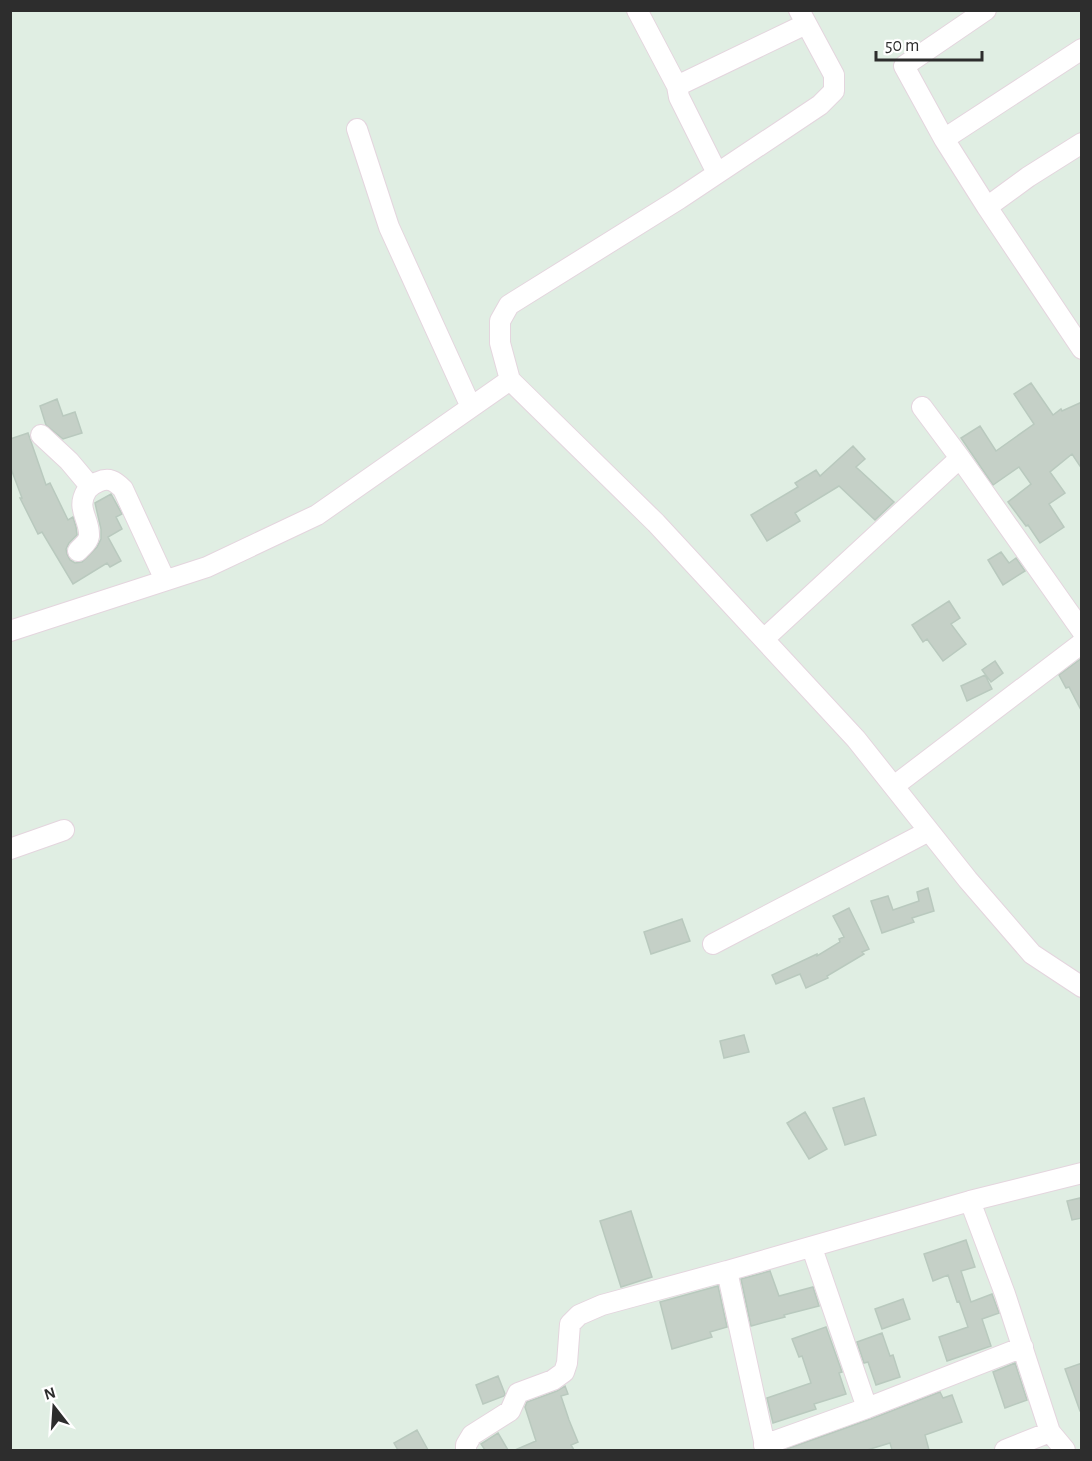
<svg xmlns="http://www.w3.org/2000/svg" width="1092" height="1461" font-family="'Alegreya Sans',sans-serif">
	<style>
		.building { fill: #c5d0c7; stroke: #b9c9be; stroke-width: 1.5 }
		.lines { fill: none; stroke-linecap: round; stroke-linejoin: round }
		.minor-casing { stroke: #e4d5de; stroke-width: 22 }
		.minor { stroke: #fff; stroke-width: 20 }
	</style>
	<rect width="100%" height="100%" fill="#e0eee3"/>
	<path class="building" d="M1031 383 1053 415 1061 409 1062 411 1082 402V469L1072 454 1050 472 1065 493 1049 504 1064 527 1040 543 1028 525 1026 526 1008 502 1031 484 1019 467 993 485 961 438 980 426 996 451 1034 424 1014 394Z
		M57 399 63 416 75 412 82 433 63 439 46 425 40 406Z
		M28 433 46 485 50 483 68 520 73 517 76 527 77 535 69 543 66 549 67 554 70 560 75 563 82 562 97 547 101 539V529L95 503 111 494 122 514 116 517 122 529 108 537 121 561 110 567 107 563 73 584 42 532 38 534 20 498H22L10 466V439Z
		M853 446 865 459 856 467 894 502 875 520 839 486 795 513 800 521 767 541 751 515 798 487 795 483 816 470 820 476Z
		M1001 552 1009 563 1016 558 1025 571 1003 585 988 560Z
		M949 601 960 618 951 624 966 644 943 661 927 639 923 642 912 625Z
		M1082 658V712L1069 687 1066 688 1059 675Z
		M995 661 1003 673 991 682 982 670Z
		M985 675 992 689 967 701 961 686Z
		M928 888 934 911 912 918 914 922 882 933 871 901 888 896 893 910 919 901 917 892Z
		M849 908 869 949 862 952 864 954 827 976 828 978 806 988 800 974 776 984 772 975 817 954V956L840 942 839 939 844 937 833 916Z
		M682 919 690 941 651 954 644 932Z
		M744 1035 749 1052 724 1058 720 1041Z
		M864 1098 876 1135 845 1145 833 1108Z
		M805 1112 827 1149 809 1159 787 1123Z
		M1080 1198 1082 1206V1218L1072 1220 1067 1201Z
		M631 1211 652 1277 621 1287 600 1221Z
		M966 1240 975 1267 961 1271 971 1302 992 1294 999 1313 982 1319 991 1346 947 1361 939 1337 968 1327 959 1301 957 1302 948 1275 933 1281 924 1254Z
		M770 1271 779 1296 813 1287 819 1306 784 1315 785 1317 751 1326 741 1279Z
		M718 1286 727 1327 710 1332 712 1337 672 1349 660 1302Z
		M903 1299 910 1319 882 1329 875 1309Z
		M826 1327 842 1372 839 1373 846 1394 814 1404 816 1409 773 1423 767 1398 811 1383 802 1356 799 1357 792 1339Z
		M882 1333 890 1356 893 1355 900 1377 876 1385 868 1362 864 1363 857 1342Z
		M1015 1363 1027 1400 1005 1408 993 1372Z
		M1082 1363V1411H1080L1065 1369Z
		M498 1376 505 1394 504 1396 483 1404 476 1385Z
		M565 1386 568 1394 561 1396 569 1420 578 1442 571 1445 574 1450H515L536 1441 525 1407 527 1402 557 1391Z
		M940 1392 943 1398 952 1395 962 1422 925 1435 929 1450H892L890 1443 867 1450H784L871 1419Z
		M417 1430 428 1450H398L394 1443Z
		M498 1433 508 1450H485L481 1444Z"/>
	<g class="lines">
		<g class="minor-casing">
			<path id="minor" d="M637 10 677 86 679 97 717 173
				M986 10 904 66 944 139 987 207 1082 349
				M677 86 806 24
				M357 129 389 227 471 407
				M944 139 1082 49
				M987 207 1028 177 1082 143
				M510 380 500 343V321L509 305 679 199 820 105 834 91V75L799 10
				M922 407 960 458 1082 631
				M41 435 69 461 90 486
				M78 551C82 546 88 543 89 536 90 518 75 509 87 490 90 486 93 484 98 482 109 477 115 481 123 489L165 580
				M10 631 207 567 317 515 510 380 656 523 856 739 968 880 1032 954 1082 987
				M764 639 960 458
				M894 786 1082 643
				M10 849 64 830
				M713 944 929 831
				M812 1248 867 1408
				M764 1445 867 1408 1023 1347
				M466 1450V1445L472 1435 510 1411 518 1393 553 1380 564 1372 567 1363 570 1324 579 1315 602 1305 727 1271
				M766 1450 727 1271 970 1201
				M1005 1450 1050 1432
				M1065 1450 1050 1432 1005 1294 970 1201 1082 1173"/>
		</g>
		<use href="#minor" class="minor"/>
	</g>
	<rect width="1092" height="1461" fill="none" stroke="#2d2d2d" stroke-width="24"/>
	<g transform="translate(54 1407) rotate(343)" stroke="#ffffff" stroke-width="4.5" paint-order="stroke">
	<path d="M0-4.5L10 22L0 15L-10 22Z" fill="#2d2d2d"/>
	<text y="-9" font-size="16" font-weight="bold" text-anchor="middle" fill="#2d2d2d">N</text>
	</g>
	<path d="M876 51v9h106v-9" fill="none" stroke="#2d2d2d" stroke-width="3"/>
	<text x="885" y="51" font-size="18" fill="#2d2d2d" stroke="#ffffff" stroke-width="4.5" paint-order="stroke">50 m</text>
</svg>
